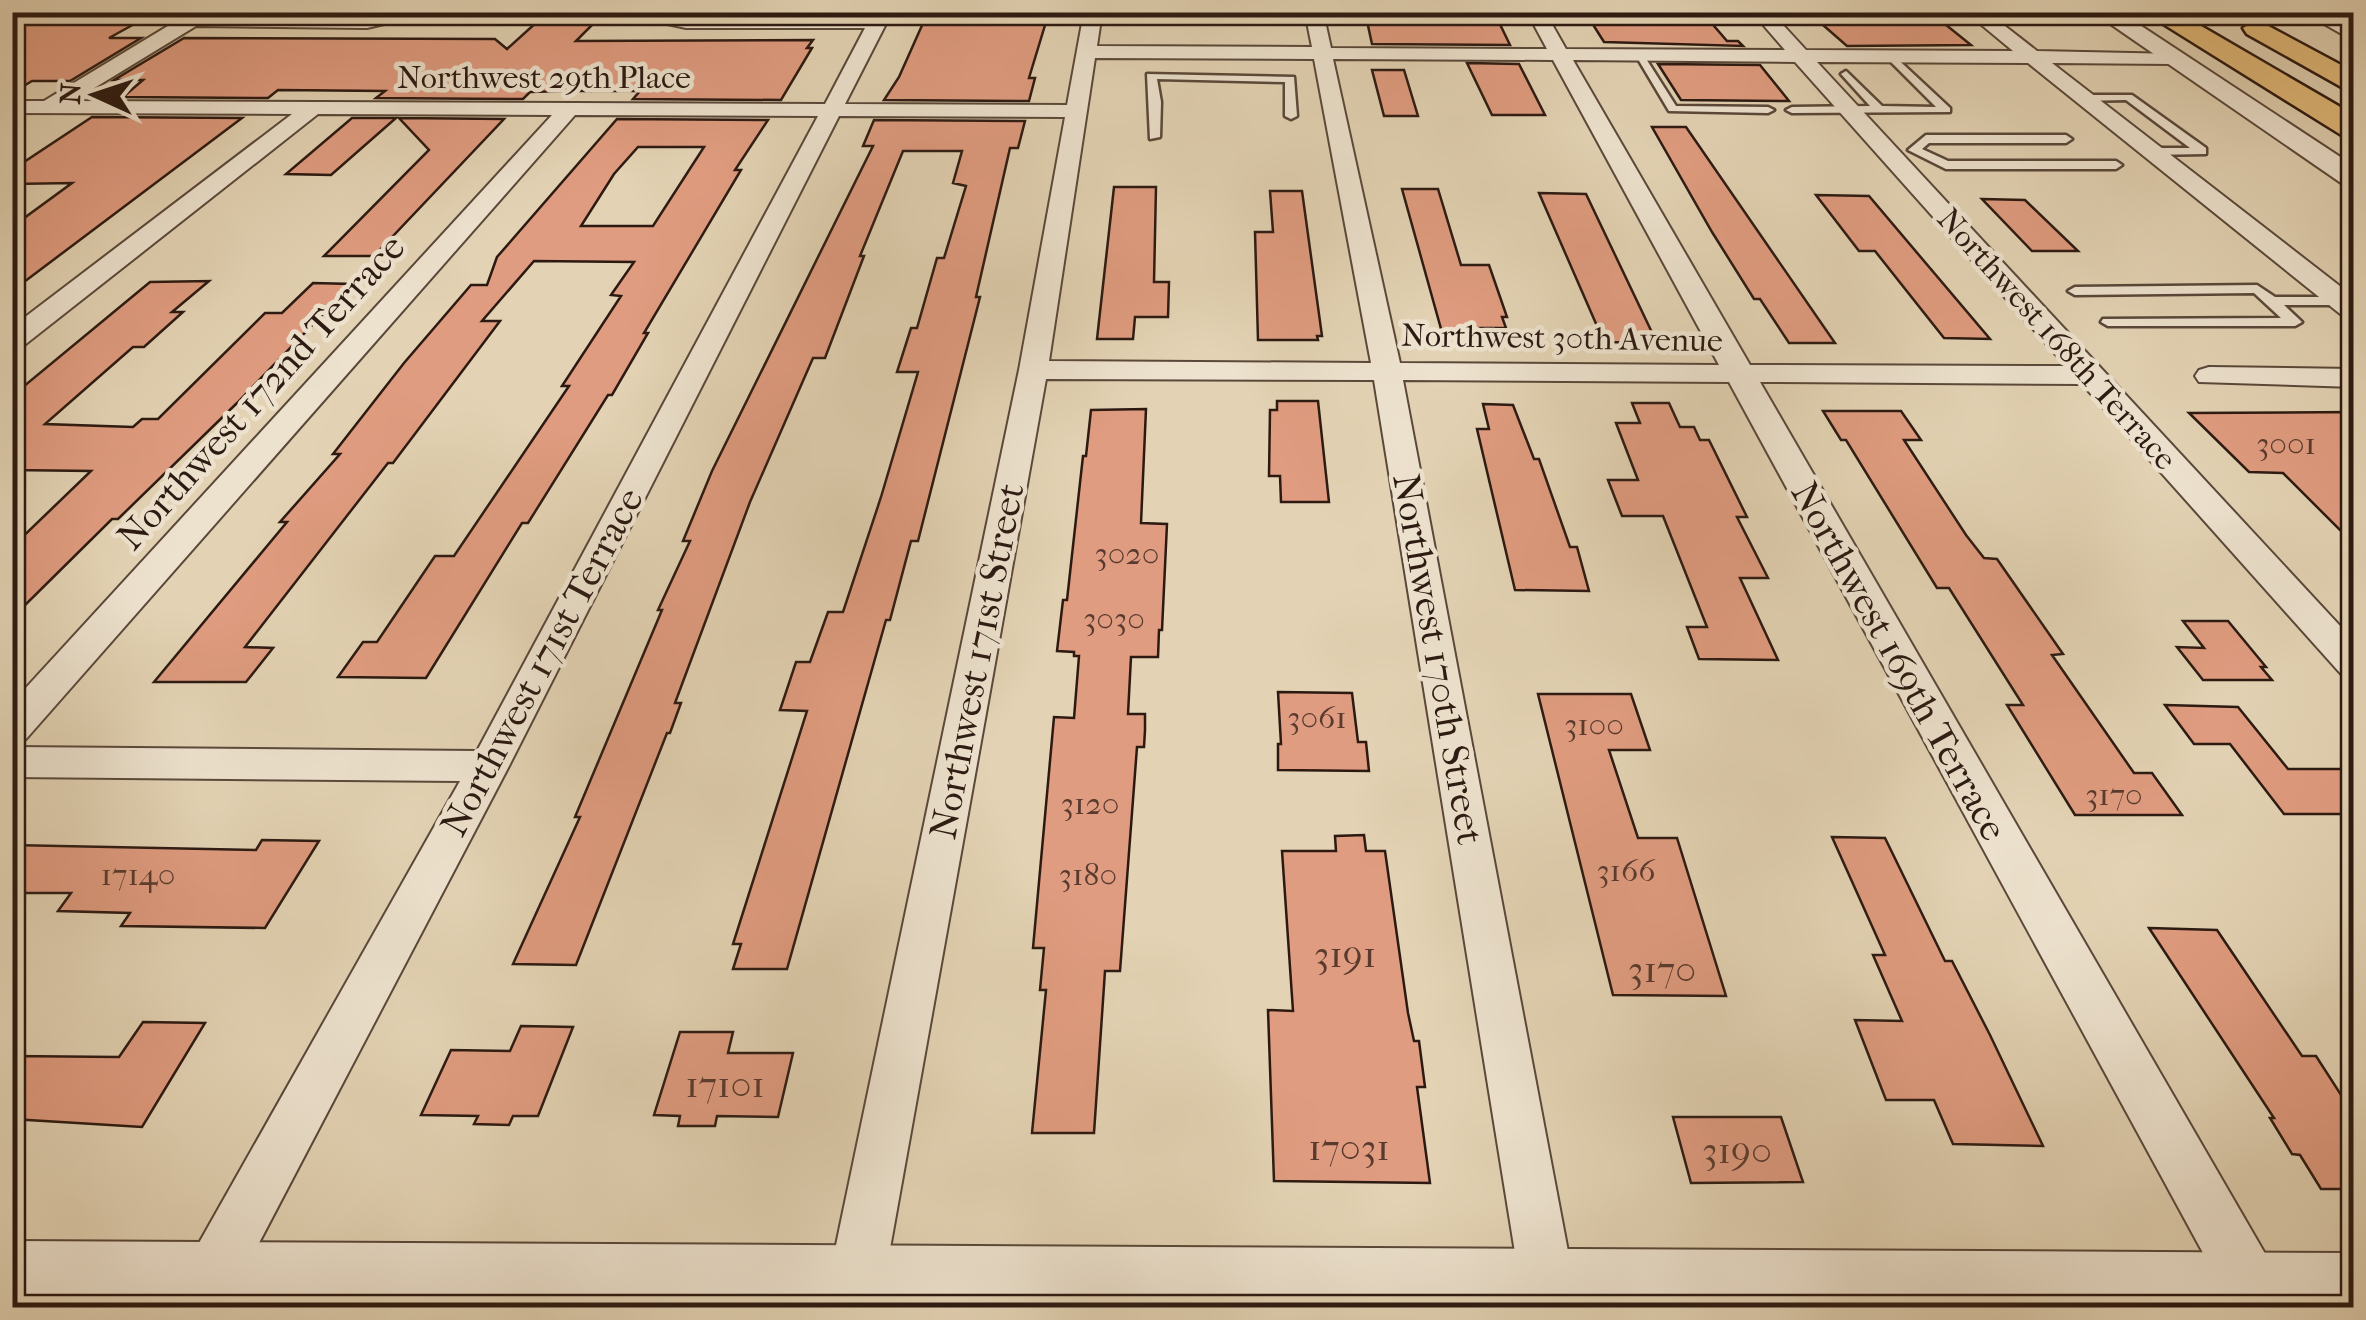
<svg xmlns="http://www.w3.org/2000/svg" width="2366" height="1320" font-family="'IM FELL French Canon',serif">
	<style>
		.building { fill: #e09c80; stroke: #2c1a12; stroke-width: 2.5; fill-rule: evenodd }
		.lines { fill: none; stroke-linecap: round; stroke-linejoin: round }
		.service-casing { stroke: #5a483a; stroke-width: 5 }
		.minor-casing { stroke: #5a483a; stroke-width: 4 }
		.tertiary-casing { stroke: #5a483a; stroke-width: 4 }
		.motorway-casing { stroke: #2c1a12; stroke-width: 5 }
		.service { fill: #ede2ce; fill-rule: evenodd }
		.minor { fill: #ede2ce; fill-rule: evenodd }
		.tertiary { fill: #ede2ce; fill-rule: evenodd }
		.motorway { fill: #e2ba7a; fill-rule: evenodd }
		.labels { text-anchor: middle; dominant-baseline: central; stroke-width: 9; stroke-linejoin: round; paint-order: stroke }
		.far-street-label { font-size: 32px; fill: #2c1a12; stroke: #ede2ce }
		.number-label { font-size: 32px; fill: #593a2e }
		.street-label { font-size: 38px; fill: #2c1a12; stroke: #ede2ce }
		.near-number-label { font-size: 38px; fill: #593a2e }
	</style>
	<rect width="100%" height="100%" fill="#e3d3b4"/>
	<filter id="stains"><feTurbulence type="fractalNoise" baseFrequency=".002" numOctaves="4"/><feColorMatrix values="0 0 0 0 .2 0 0 0 0 .09 0 0 0 0 .02 0 0 0 .5 -.17"/></filter>
	<radialGradient id="worn" r=".72"><stop offset=".6" stop-color="#630" stop-opacity="0"/><stop offset="1" stop-color="#630" stop-opacity=".3"/></radialGradient>
	<path class="building" d="M43 12H156L109 38H141L70 81H32L12 93V29Z
		M588 12H605L576 41 813 40 807 48H812L781 100 633 99 640 91H565L530 92 523 99 376 98 385 91 278 90 268 98 123 97 143 80H114L184 38 495 39 507 49 538 21Z
		M928 12H1049L1029 78H1035L1029 101 884 100 899 77Z
		M1365 12H1494L1510 45 1372 44Z
		M1585 12H1702L1727 41H1738L1743 46 1604 42Z
		M1808 12H1930L1971 45 1847 46Z
		M1467 63 1519 64 1545 115H1492Z
		M1658 64 1760 65 1789 101 1681 100Z
		M1372 70H1404L1418 116H1384Z
		M92 117 242 118 12 291V227L72 183 12 184V170Z
		M352 118H396L331 175 286 174Z
		M399 118 504 119 374 256H324L429 150Z
		M617 119 768 120 735 170H741L644 333H648L612 395H608L528 523H522L426 678 338 677 363 642H377L435 556H454L569 386H562L621 296 611 295 634 262 534 261 482 321H500L393 463H388L245 647 273 648 246 682H154L287 522H280L340 454H333L404 363 471 285H487L497 257ZM638 147H704L653 226H581L614 174Z
		M874 120 1025 121 1018 148H1010L976 297H980L918 541H911L890 620H886L787 969H733L741 944H733L807 711 780 710 796 662H810L828 612H843L881 497 918 372H897L911 328H917L937 258H944L966 186 953 183 962 151H903L860 256H864L825 358H813L750 502 675 703H681L670 733H667L576 965 513 964 580 817H575L662 610H658L690 541H683L712 471 873 146H863Z
		M1652 127H1686L1835 343H1789L1760 299H1754L1712 232Z
		M1114 187H1156L1154 282H1169L1168 317H1135L1133 339H1097Z
		M1402 189H1438L1461 265H1489L1507 317H1502L1506 328H1480L1482 336H1443Z
		M1270 191H1302L1322 336H1317L1318 340H1258L1255 232H1273Z
		M1539 193 1586 194 1657 343 1604 342Z
		M1816 195 1869 196 1990 339 1944 338 1875 251H1859Z
		M1982 199 2025 200 2078 251H2032Z
		M209 281 172 312H183L144 347H133L45 424 133 427 142 419H158L265 313H282L313 283 352 284 237 403 118 519H112L12 618V547L91 471 12 470V396L150 282Z
		M1277 401H1318L1329 502H1281L1280 476H1269L1270 410H1277Z
		M1632 403H1669L1680 427H1694L1700 440H1709L1747 517H1737L1768 578H1740L1778 660 1699 659 1687 627H1707L1663 516H1622L1608 480H1638L1616 423H1640Z
		M1483 404 1513 405 1534 459H1539L1570 547H1577L1589 591 1515 590 1477 429H1489Z
		M1146 409 1141 523 1167 524 1162 630H1159L1158 657H1131L1128 714H1145V730L1144 747H1137L1120 971H1105L1094 1133H1032L1046 990H1040L1044 948H1033L1054 717 1074 718 1079 656H1074V652L1057 651 1063 600H1067L1083 456H1086L1091 410Z
		M1823 411H1901L1921 440H1904L1966 535 1984 558 1997 559 2063 654 2052 655 2134 773H2152L2182 815H2075L2007 705H2023L1949 588H1937L1846 440H1841Z
		M2354 412V544L2283 473 2249 472 2189 413Z
		M2183 621H2228L2266 667H2261L2272 680H2203L2177 647 2204 648Z
		M1278 692 1352 693 1358 742H1366L1369 771 1278 770V744H1281Z
		M1538 694H1631L1650 750H1609L1638 838H1677L1726 996 1613 995Z
		M2165 705 2238 707 2288 769H2354V814H2284L2230 744H2194Z
		M1364 835 1366 851H1385L1408 1013 1414 1041H1419L1425 1087H1417L1430 1183 1274 1181 1268 1010 1293 1011 1282 851H1336L1335 836Z
		M1832 837 1885 838 1945 961H1952L1990 1035 2043 1146 1953 1144 1934 1100H1886L1855 1020 1902 1021 1873 955H1885Z
		M262 840 319 841 265 928 121 926 130 913 58 911 71 893H12V845L256 850Z
		M2149 928 2217 930 2302 1056H2316L2354 1115V1189H2321L2300 1155 2292 1154 2270 1118H2274Z
		M143 1022 205 1023 142 1127 12 1119V1056L119 1057Z
		M521 1026 573 1027 538 1116H513L509 1125 474 1124 478 1116 421 1115 451 1050 510 1051Z
		M680 1032H733L728 1053H793L778 1117 717 1116 715 1126H678L680 1116 654 1115Z
		M1673 1117H1781L1803 1182 1691 1183Z"/>
	<g class="lines">
		<g class="service-casing">
			<path id="service" d="M1891 53 1950 108V112L1792 113 1786 110 1792 107 1870 106 1841 74 1846 71 1882 106 1936 107 1887 58Z
				M1635 54H1643L1676 106 1768 107 1774 110 1768 113 1669 111Z
				M1147 74 1294 77 1297 116 1291 119 1285 116V82L1157 79 1161 102 1160 137 1150 139Z
				M2132 95 2206 148V154L2149 155V149L2153 148H2190L2126 100 2083 101 2077 98 2083 95Z
				M1926 135H2066L2072 139 2066 143H1929L1922 149 1948 161H2116L2122 165 2116 169H1946L1908 150Z
				M2257 285 2275 297H2341L2348 301 2341 305H2284L2302 322 2295 326H2108L2101 322 2103 319 2281 318 2254 293 2075 295 2068 291 2075 287Z"/>
		</g>
		<g class="minor-casing">
			<path id="minor" d="M191 12 367 16 436 12 367 28 196 26 73 101 825 104 865 28H686L658 22 652 12 686 16 871 17 874 12H892L845 104 1067 105 1084 12H1102L1097 46 1312 47 1305 12H1323L1331 48 1547 49 1527 12H1545L1566 49 1785 50 1752 12H1771L1806 50 2013 51 1966 12H1987L2037 51 2179 54 2182 58 2172 64 2052 63 2354 297V319L2344 317 2028 63 1817 62 2354 641V678L2341 674 2082 384 1760 382 2278 1276 2286 1296 2282 1308H2233L1729 382 1403 380 1577 1299 1574 1308H1524L1374 380 1046 379 882 1293 876 1308H832L826 1293 1019 370 1065 117 839 116 509 766 226 1306H186L178 1286 186 1266 460 781 12 777V747L477 751 818 116 575 115 26 739 12 743V703L552 115 318 114 22 347 12 349V327L292 114 12 113V101H44ZM1095 58 1314 59 1371 363 1049 361ZM1333 59 1553 60 1719 365 1400 363ZM1573 60 1795 62 2066 366 1750 365Z
				M2209 367 2354 369V387L2199 382 2195 376 2199 370Z"/>
		</g>
		<g class="tertiary-casing">
			<path id="tertiary" d="M2093 12H2120L2354 166V188L2344 185Z
				M2303 12H2332L2354 24V41Z
				M12 1241 2354 1253V1308H12Z"/>
		</g>
		<g class="motorway-casing">
			<path id="motorway" d="M2144 12H2177L2354 115V138L2343 136Z
				M2257 20 2354 72V94L2247 34 2243 28Z"/>
		</g>
		<use href="#service" class="service"/>
		<use href="#minor" class="minor"/>
		<use href="#tertiary" class="tertiary"/>
		<use href="#motorway" class="motorway"/>
	</g>
	<g class="labels">
		<g class="far-street-label">
			<text x="544" y="77">Northwest 29th Place</text>
			<text transform="translate(1562 338) rotate(1)">Northwest 30th Avenue</text>
			<text transform="translate(2057 339) rotate(48)">Northwest 168th Terrace</text>
		</g>
		<g class="number-label">
			<text x="2286" y="443">3001</text>
			<text x="1127" y="553">3020</text>
			<text x="1114" y="618">3030</text>
			<text x="1317" y="717">3061</text>
			<text x="1594" y="724">3100</text>
			<text x="2114" y="794">3170</text>
			<text x="1090" y="803">3120</text>
			<text x="1626" y="870">3166</text>
			<text x="138" y="874">17140</text>
			<text x="1088" y="874">3180</text>
		</g>
		<g class="street-label">
			<text transform="translate(261 392) rotate(-48)">Northwest 172nd Terrace</text>
			<text transform="translate(1438 659) rotate(80)">Northwest 170th Street</text>
			<text transform="translate(977 661) rotate(-79)">Northwest 171st Street</text>
			<text transform="translate(1899 661) rotate(61)">Northwest 169th Terrace</text>
			<text transform="translate(542 662) rotate(-62)">Northwest 171st Terrace</text>
		</g>
		<g class="near-number-label">
			<text x="1345" y="954">3191</text>
			<text x="1662" y="969">3170</text>
			<text x="725" y="1084">17101</text>
			<text x="1349" y="1147">17031</text>
			<text x="1737" y="1150">3190</text>
		</g>
	</g>
	<rect width="2366" height="1320" fill="none" stroke="#e3d3b4" stroke-width="50"/>
	<rect x="15" y="15" width="2336" height="1290" fill="none" stroke="#2c1a12" stroke-width="5"/>
	<rect x="25" y="25" width="2316" height="1270" fill="none" stroke="#2c1a12" stroke-width="2.5"/>
	<g transform="translate(95 95) rotate(273)" stroke="#ede2ce" stroke-width="8" paint-order="stroke">
	<path d="M0-8L18 38L0 25L-18 38Z" fill="#2c1a12"/>
	<text y="-15" font-size="28" font-weight="bold" text-anchor="middle" fill="#2c1a12">N</text>
	</g>
	<rect width="100%" height="100%" filter="url(#stains)"/>
	<rect width="100%" height="100%" fill="url(#worn)"/>
</svg>
